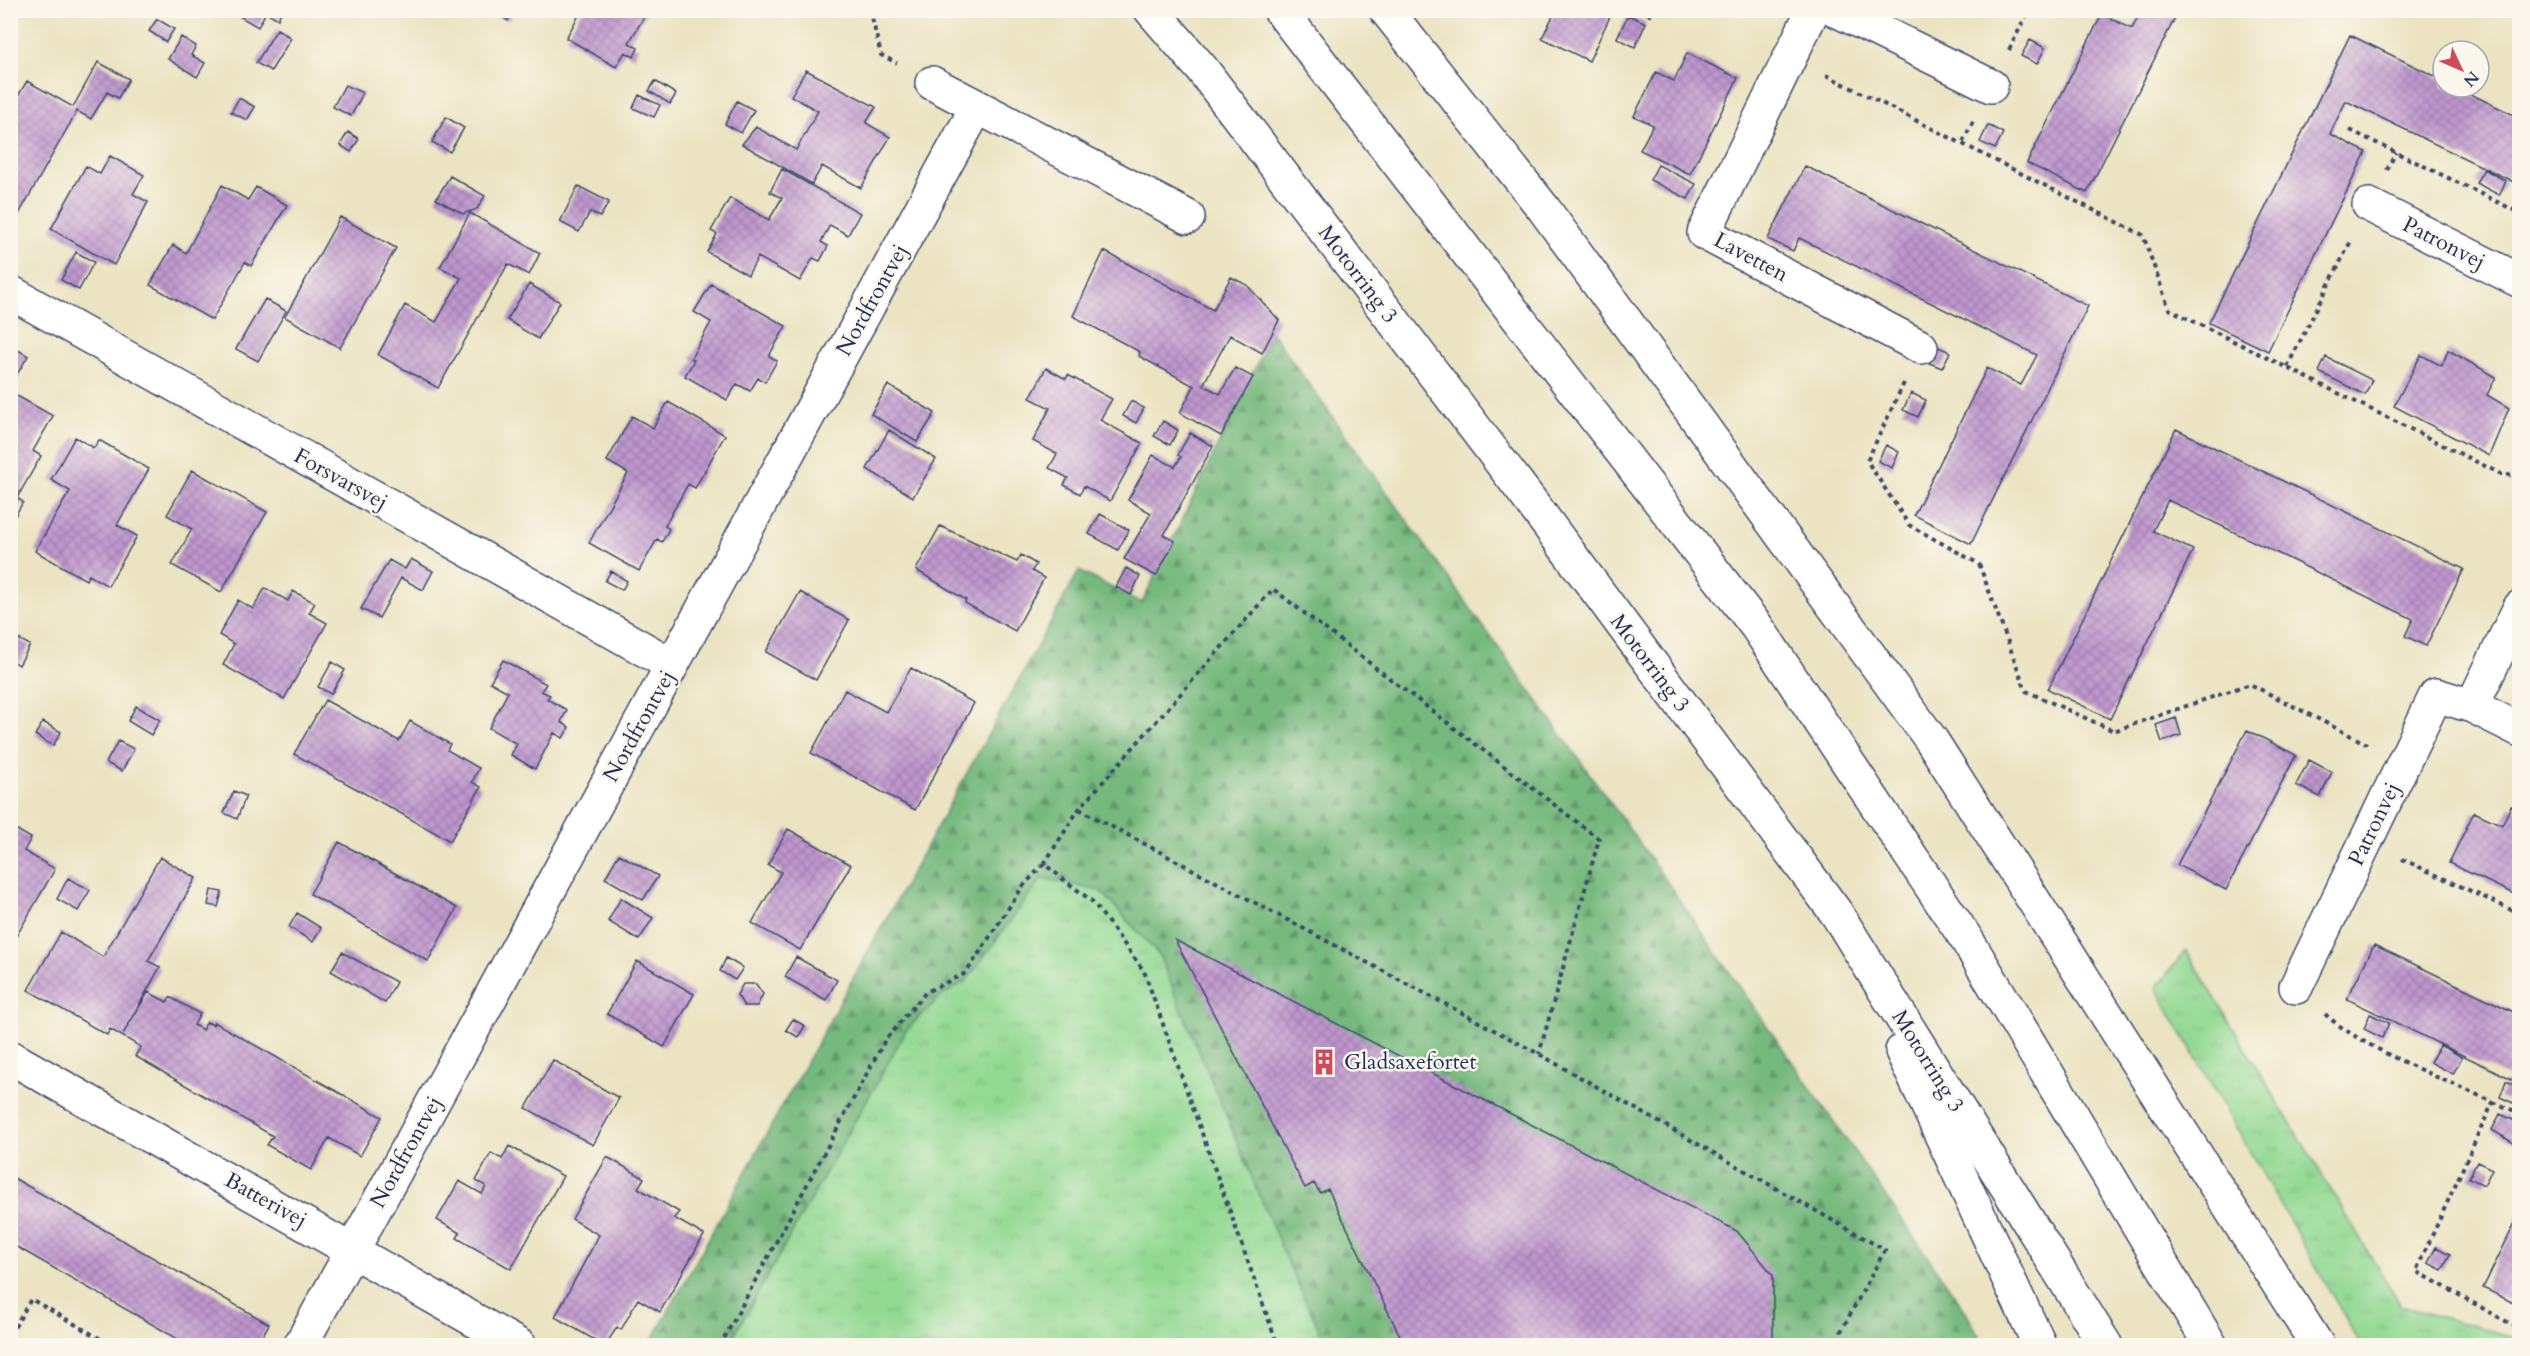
<svg xmlns="http://www.w3.org/2000/svg" width="2530" height="1356" font-family="Cardo,serif">
	<style>
		.grass { fill: url(#grass-tufts); stroke: #578478; stroke-width: 1.5 }
		.forest { fill: url(#forest-firs); stroke: #48746e; stroke-width: 1.5 }
		.building { fill: url(#building-cross-hatch) }
		.lines { fill: none; stroke-linecap: round; stroke-linejoin: round }
		.minor-casing { stroke: #3a4a6d; stroke-width: 36 }
		.motorway-casing { stroke: #3a4a6d; stroke-width: 36 }
		.path { stroke: #3a4a6d; stroke-width: 4; stroke-dasharray: 4.5 4.5; stroke-linecap: butt }
		.minor { stroke: #fff; stroke-width: 33 }
		.motorway { stroke: #fff; stroke-width: 33 }
		.labels { text-anchor: middle; dominant-baseline: central; stroke-width: 5; stroke-linejoin: round; paint-order: stroke }
		.street-label { font-size: 22px; fill: #1b2f5e; stroke: #fbf7ec }
		.poi-label { font-size: 22px; fill: #1b2f5e; stroke: #fbf7ec; text-anchor: start }
	</style>
	<defs>
		<pattern id="grass-tufts" width="24" height="20" patternUnits="userSpaceOnUse" patternTransform="scale(1.5)"><rect width="24" height="20" fill="#93d993"/><path d="M3 7l-1-3M5 7V3M7 7l1-3M15 17l-1-3M17 17v-4M19 17l1-3" fill="none" stroke="#7ebb81"/></pattern>
		<pattern id="forest-firs" width="22" height="20" patternUnits="userSpaceOnUse" patternTransform="scale(1.5)"><rect width="22" height="20" fill="#76b97d"/><path d="M5 1l3.5 6h-7zM16 11l3.5 6h-7z" fill="#60976a"/></pattern>
		<pattern id="building-cross-hatch" width="8" height="8" patternUnits="userSpaceOnUse" patternTransform="scale(1.5)"><rect width="8" height="8" fill="#bf96cd"/><path d="M0 0l8 8M0 8l8-8" fill="none" stroke="#9a7baa"/></pattern>
	</defs>
	<rect width="100%" height="100%" fill="#fbf7ec"/>
	<filter id="ink" filterUnits="userSpaceOnUse"><feTurbulence type="fractalNoise" baseFrequency=".0167" numOctaves="2"/><feDisplacementMap in="SourceGraphic" scale="12" xChannelSelector="R" yChannelSelector="G"/><feConvolveMatrix kernelMatrix="1 2 1 2 8 2 1 2 1" color-interpolation-filters="sRGB"/></filter>
	<filter id="wash" filterUnits="userSpaceOnUse"><feTurbulence type="fractalNoise" baseFrequency=".008" numOctaves="4" result="noise"/><feDisplacementMap in="SourceGraphic" scale="24" xChannelSelector="R" yChannelSelector="G"/><feGaussianBlur stdDeviation="1.35" result="paint"/><feColorMatrix in="noise" values="0 0 0 0 0 0 0 0 0 0 0 0 0 0 0 0 0 1.4 0 .05"/><feComposite in="paint" operator="in"/></filter>
	<g filter="url(#wash)">
		<rect width="100%" height="100%" fill="#ebe3c1"/>
		<path class="grass" d="M1042 878 1101 891 1159 955 1287 1261 1320 1331 1297 1346H732L733 1337 907 1029 941 996 966 981Z
			M2186 950 2401 1306 2518 1338 2519 1345H2361L2156 988Z"/>
		<path class="forest" d="M1272 333 1648 855 1964 1309 1984 1345H1330L1320 1331 1287 1261 1159 955 1101 891 1042 878 966 981 941 996 907 1029 733 1337 732 1345 649 1346 1079 571 1142 603Z"/>
		<g id="blocks">
			<path class="building" d="M233 10H282L278 19 266 12 258 27 232 12Z
				M490 10H513L508 21Z
				M582 10H648L629 43 638 48 634 57 625 52 616 67 566 38Z
				M1556 10H1613L1589 61 1542 38Z
				M1639 10H1653L1650 16Z
				M2049 10H2063L2061 16Z
				M2141 10H2179L2087 193 2027 163 2102 14 2132 29Z
				M1628 15 1646 23 1635 47 1617 38Z
				M157 19 174 29 166 42 149 31Z
				M277 29 291 38 271 71 256 63Z
				M2350 35 2443 80V87H2456L2520 118V185L2346 101 2330 134 2366 152 2268 351 2209 323Z
				M181 37 196 46 191 55 205 63 197 77 168 59Z
				M2030 40 2045 48 2037 64 2021 56Z
				M1687 53 1738 78 1690 174 1640 150 1653 125 1634 116 1656 72 1674 81Z
				M98 62 129 79 118 98 107 92 91 119 77 111 15 221 10 218V109L27 81 73 107Z
				M806 70 876 107 866 123 890 137 861 188 822 166 812 184 742 144 756 127 796 150 818 111 791 96Z
				M655 81 676 94 670 104 649 91Z
				M345 85 363 93 351 116 333 107Z
				M639 95 660 105 654 117 633 108Z
				M239 98 255 107 247 120 231 112Z
				M737 101 754 110 741 133 725 124Z
				M446 117 464 128 450 152 432 142Z
				M1988 125 2003 133 1995 149 1980 142Z
				M348 132 359 139 351 152 340 145Z
				M110 156 144 175 133 194 148 202 114 265 51 229 86 166 100 174Z
				M1658 165 1696 184 1688 199 1650 180Z
				M1805 166 2088 306 1971 544 1914 515 1987 368 2021 385 2037 355 1799 238 1793 251 1768 239Z
				M782 169 860 213 848 235 830 225 821 242 828 246 820 261 813 258 800 281 758 257 748 275 707 252 717 234 711 231 730 198 769 220 782 198 770 192Z
				M2484 169 2506 181 2499 195 2476 183Z
				M450 176 485 196 477 209 463 214 436 199Z
				M222 185 248 200 256 187 287 205 251 266 245 262 212 320 150 285 173 245 186 253Z
				M578 186 609 202 600 217 590 212 579 232 560 222Z
				M470 213 540 253 529 275 508 264 438 388 378 355 405 305 436 322 461 278 440 267Z
				M340 217 396 248 340 348 285 317Z
				M1104 251 1213 310 1231 277 1247 285 1279 320 1262 353 1230 335 1203 385 1220 394 1235 368 1253 377 1221 436 1180 413 1194 386 1139 356 1140 352 1073 316Z
				M76 252 94 262 79 290 61 280Z
				M529 284 560 302 538 339 507 320Z
				M711 284 786 326 769 356 777 361 765 382 758 378 750 391 737 384 727 400 685 376 694 360 691 358 711 322 694 312Z
				M265 299 286 311 258 361 236 349Z
				M10 345 28 356 10 386Z
				M1934 345 1950 352 1942 368 1927 362Z
				M2448 350 2496 377 2487 395 2509 408 2489 456 2394 406 2421 355 2442 366Z
				M2326 357 2372 380 2365 395 2319 372Z
				M1046 368 1066 379 1068 375 1112 399 1100 420 1142 443 1110 501 1084 486 1080 494 1064 485 1068 478 1049 468 1057 454 1033 441 1050 408 1030 398Z
				M888 385 935 413 917 442 871 414Z
				M10 392 53 416 33 451 41 456 17 498 23 502 15 516 10 513Z
				M1911 393 1926 400 1918 417 1903 410Z
				M1131 401 1144 408 1136 423 1123 416Z
				M668 402 725 435 695 488 688 484 665 526 669 529 662 542 657 539 639 571 589 543 628 473 607 461 632 416 653 428Z
				M1163 421 1178 430 1170 445 1154 436Z
				M2176 429 2464 569 2426 646 2405 636 2413 619 2168 500 2153 531 2193 550 2110 719 2048 689Z
				M889 430 936 459 913 497 867 469Z
				M1190 433 1213 446 1164 535 1175 541 1156 576 1124 559 1151 513 1128 500 1153 455 1175 467 1181 457 1178 455Z
				M75 437 94 448 99 440 149 469 117 525 137 536 108 586 89 575 86 580 35 551 70 491 51 480Z
				M1886 445 1899 452 1892 468 1878 461Z
				M192 470 267 512 221 592 172 565 192 529 167 515Z
				M1100 514 1129 530 1118 550 1089 534Z
				M940 526 1017 562 1021 555 1036 564 1032 571 1044 578 1015 631 965 603 966 600 916 570Z
				M411 559 433 571 423 590 401 578 379 618 361 609 389 560 405 569Z
				M1126 568 1140 576 1131 595 1116 587Z
				M611 571 627 581 622 590 605 581Z
				M265 588 288 601 293 591 315 603 309 613 327 623 284 699 223 665 234 644 219 635 238 600 253 609Z
				M800 592 849 620 816 680 766 652Z
				M15 637 30 645 19 665 10 660V644Z
				M503 660 546 684 541 691 550 695 547 699 567 710 561 722 569 727 563 738 554 733 535 769 511 755 517 744 489 728 508 692 490 682Z
				M332 662 345 670 331 694 318 687Z
				M911 668 974 703 915 810 811 753 845 690 886 712Z
				M325 700 399 741 410 721 450 744 447 750 479 768 472 782 481 787 450 841 294 754Z
				M136 706 160 720 151 735 128 721Z
				M2176 718 2181 735 2162 742 2156 725Z
				M43 722 61 732 53 746 35 735Z
				M2247 730 2296 755 2226 890 2177 865Z
				M118 741 134 749 122 771 106 763Z
				M2309 760 2332 772 2320 797 2296 785Z
				M234 791 246 796 237 819 224 813Z
				M2511 806 2520 810V897L2449 863 2474 812 2502 825Z
				M10 826 31 838 24 851 55 869 10 947Z
				M788 829 851 865 800 950 752 923 781 872 768 865Z
				M339 842 457 908 428 961 310 894Z
				M619 854 658 876 643 900 605 878Z
				M160 857 196 878 148 961 160 967 123 1034 148 992 167 1002 170 997 200 1014 194 1025 202 1030 207 1022 213 1025 214 1022 382 1117 360 1156 329 1138 311 1170 267 1145 273 1136 135 1056 141 1047 110 1029 107 1035 28 990 61 932 103 957Z
				M68 878 90 890 78 911 57 899Z
				M211 890 222 892 218 907 208 905Z
				M621 898 653 918 639 940 608 921Z
				M297 913 321 928 313 942 289 927Z
				M1175 940 1737 1231 1773 1275V1338L1768 1346H1405L1328 1189 1320 1193 1314 1183 1305 1188Z
				M2374 945 2520 1015V1083L2347 999Z
				M342 952 396 982 385 1003 331 971Z
				M796 957 837 980 826 1000 785 977Z
				M726 958 743 968 735 980 720 971Z
				M637 961 694 994 664 1047 607 1014Z
				M743 984H756L763 994 757 1006H744L737 995Z
				M2370 1014 2389 1023 2382 1038 2364 1029Z
				M793 1019 805 1026 798 1037 786 1030Z
				M2440 1045 2462 1057 2453 1074 2430 1062Z
				M553 1060 619 1098 593 1145 526 1108Z
				M2506 1081 2520 1087V1106L2500 1097Z
				M2500 1114 2520 1123 2517 1145 2492 1130Z
				M509 1146 563 1176 511 1269 457 1238 460 1233 437 1220 459 1181 482 1194 486 1186 476 1181 491 1153 502 1159Z
				M607 1157 644 1178 638 1188 679 1212 674 1218 704 1235 660 1312 638 1299 621 1330 617 1327 605 1346 555 1317 599 1235 572 1219Z
				M2477 1162 2492 1169 2484 1185 2469 1178Z
				M10 1176 269 1324 257 1346H190L10 1243Z
				M2520 1213V1306L2483 1288Z
				M2436 1247 2450 1254 2442 1270 2428 1263Z"/>
		</g>
	</g>
	<g filter="url(#ink)">
		<use href="#blocks" fill-opacity="0" stroke="#3a4a6d" stroke-width="1.5"/>
		<g class="lines">
			<g class="minor-casing">
				<path id="minor" d="M1813 10 1704 233 1921 347
					M1836 10 1991 86
					M932 83 1188 217
					M2369 205 2520 281
					M10 292 672 665
					M2472 706 2520 730
					M2296 987 2436 695 2472 706 2520 607
					M10 1057 520 1346
					M300 1346 977 107"/>
			</g>
			<g class="motorway-casing">
				<path id="motorway" d="M1151 10 1202 69 1535 507 1837 914 2106 1346
					M1280 10 1757 627 1967 940 2211 1346
					M1386 10 1544 209 1932 741 2318 1346
					M1902 1051 2040 1346"/>
			</g>
			<path class="path" d="M870 10 881 55 897 63
				M2112 10 2118 13
				M2009 50 2029 10
				M1826 75 2143 235 2169 309 2501 474 2520 477
				M2350 130 2520 213
				M1963 142 1973 121
				M2387 170 2396 152
				M2287 367 2351 241
				M1904 383 1867 461 1909 525 1979 564 2026 691 2114 731 2250 684 2367 744
				M1079 809 1539 1054 1885 1250 1833 1346
				M2402 859 2520 914
				M1044 864 1079 809 1273 589 1599 839 1539 1054
				M2325 1014C2363 1049 2444 1079 2493 1102L2416 1271 2520 1329
				M2493 1102 2520 1113
				M10 1335 31 1299 113 1346
				M720 1346 885 1040 926 992 966 973 1023 886 1044 864 1093 902 1144 971 1278 1346"/>
			<use href="#minor" class="minor"/>
			<use href="#motorway" class="motorway"/>
		</g>
	</g>
	<defs>
		<g id="building-bare" transform="scale(2.07)"><path d="M-4-6H4V6H1V3H-1V6H-4ZM-2.5-4.3h1.7v1.8h-1.7ZM.8-4.3h1.7v1.8H.8ZM-2.5-1h1.7V.8h-1.7ZM.8-1h1.7V.8H.8Z" fill="#d1495b" stroke="#fbf7ec" stroke-width="2.5" paint-order="stroke"/></g>
	</defs>
	<g fill-rule="evenodd">
		<use href="#building-bare" x="1324" y="1062"/>
	</g>
	<g class="labels">
		<g class="street-label">
			<text transform="translate(2444 243) rotate(27)">Patronvej</text>
			<text transform="translate(1751 257) rotate(28)">Lavetten</text>
			<text transform="translate(1358 274) rotate(53)">Motorring 3</text>
			<text transform="translate(872 300) rotate(-61)">Nordfrontvej</text>
			<text transform="translate(341 479) rotate(29)">Forsvarsvej</text>
			<text transform="translate(1650 663) rotate(53)">Motorring 3</text>
			<text transform="translate(639 726) rotate(-61)">Nordfrontvej</text>
			<text transform="translate(2374 824) rotate(-64)">Patronvej</text>
			<text transform="translate(1928 1061) rotate(58)">Motorring 3</text>
			<text transform="translate(406 1152) rotate(-61)">Nordfrontvej</text>
			<text transform="translate(266 1200) rotate(29)">Batterivej</text>
		</g>
		<g class="poi-label">
			<text x="1344" y="1062">Gladsaxefortet</text>
		</g>
	</g>
	<rect width="2530" height="1356" fill="none" stroke="#fbf7ec" stroke-width="36"/>
	<g transform="translate(2461 69) rotate(134)"><circle r="28" fill="#fbf7ec" stroke="#a1a7b3" stroke-width="1.5"/>
	<path d="M0-4.5L10 22L0 15L-10 22Z" fill="#d1495b"/>
	<text y="-9" font-size="16" font-weight="bold" text-anchor="middle" fill="#1b2f5e">N</text>
	</g>
</svg>
